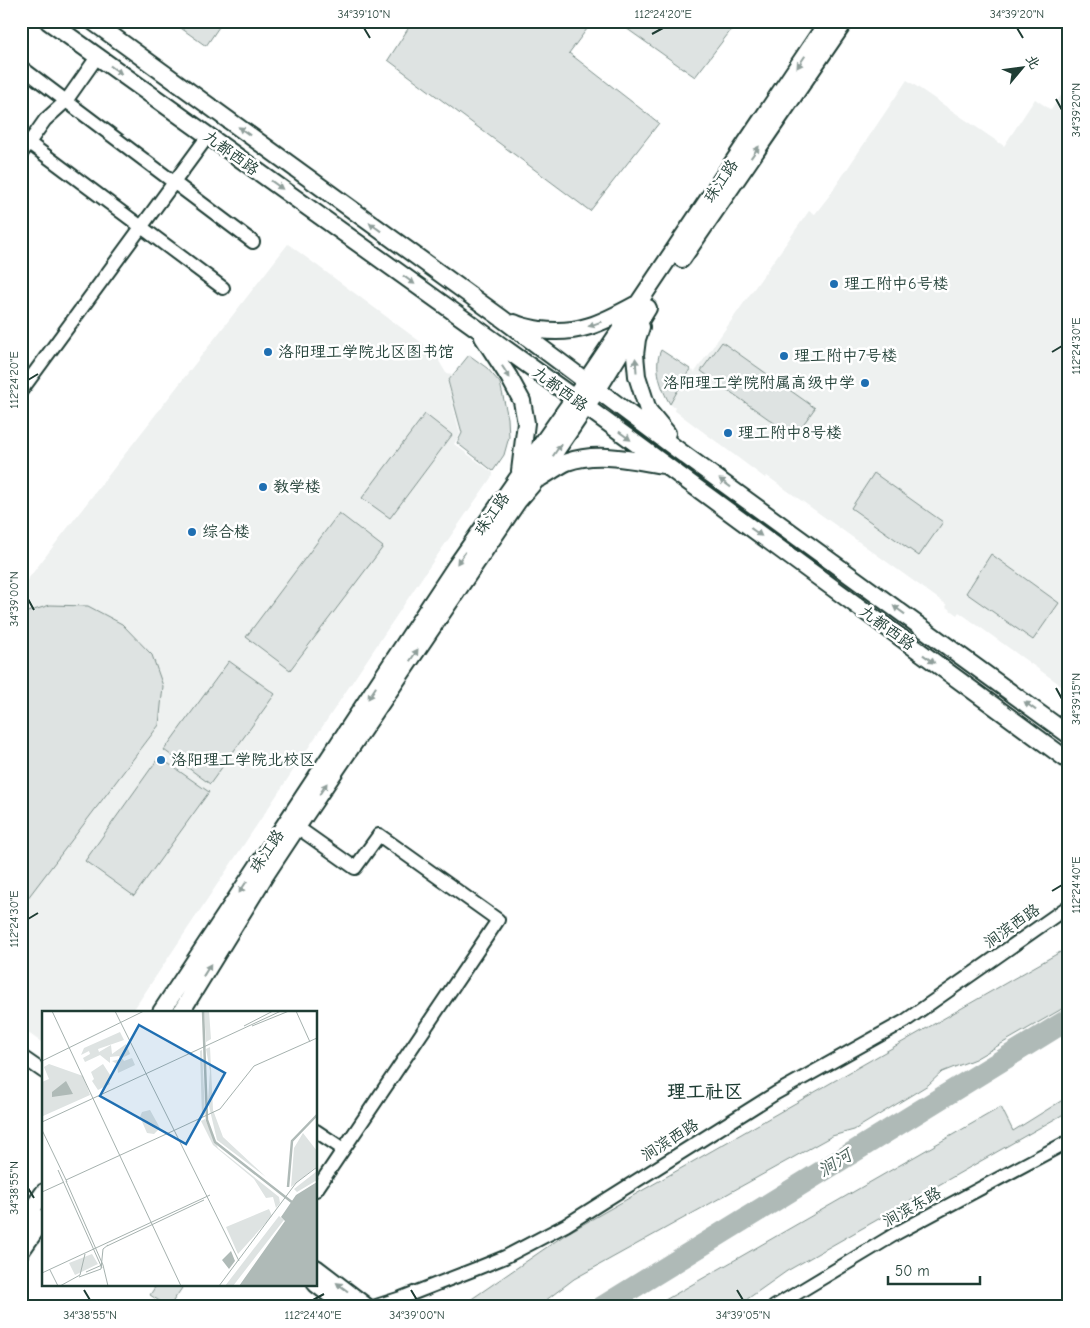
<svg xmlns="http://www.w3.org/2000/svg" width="1090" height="1328" font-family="'Comic Neue','LXGW WenKai TC',sans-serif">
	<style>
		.built { fill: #eef1f0 }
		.green { fill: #dee3e2; stroke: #7e908b }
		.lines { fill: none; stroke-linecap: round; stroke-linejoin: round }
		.river { stroke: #afbab7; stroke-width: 22 }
		.minor-casing { stroke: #1f3d34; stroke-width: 16 }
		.major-casing { stroke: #1f3d34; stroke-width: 20 }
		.minor { stroke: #fff; stroke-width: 12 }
		.major { stroke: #fff; stroke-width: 16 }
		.oneway { fill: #8f9e9a }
		.ticks { fill: none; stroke: #1f3d34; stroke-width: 2 }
		.poi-dot { fill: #1f6fb2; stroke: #fff; stroke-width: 2 }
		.labels { text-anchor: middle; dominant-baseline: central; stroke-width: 5; stroke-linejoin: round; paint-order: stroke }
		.street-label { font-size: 16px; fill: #1f3d34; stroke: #fff }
		.poi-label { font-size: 16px; fill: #1f3d34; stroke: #fff; text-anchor: start }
		.water-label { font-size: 18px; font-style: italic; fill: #4a625b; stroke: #fff }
		.quarter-label { font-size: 19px; font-weight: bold; fill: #1f3d34; stroke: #fff }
		.inset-river { fill: none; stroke: #afbab7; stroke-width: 2.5 }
		.inset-road { fill: none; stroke: #a5b1ae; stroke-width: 1 }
		.view { fill: #1f6fb2; fill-opacity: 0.15; stroke: #1f6fb2; stroke-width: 2.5 }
		.inset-edge { fill: none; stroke: #1f3d34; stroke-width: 2.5 }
		.neatline { fill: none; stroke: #1f3d34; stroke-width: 2 }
		.ticks-label { font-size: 12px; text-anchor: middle; fill: #1f3d34 }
	</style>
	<rect width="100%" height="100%" fill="#fff"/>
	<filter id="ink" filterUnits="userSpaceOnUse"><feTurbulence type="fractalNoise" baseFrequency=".02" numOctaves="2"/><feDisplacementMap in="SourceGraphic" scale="10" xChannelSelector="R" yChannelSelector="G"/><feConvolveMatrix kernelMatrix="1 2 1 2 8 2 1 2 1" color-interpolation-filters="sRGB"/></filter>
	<g filter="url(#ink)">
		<path class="built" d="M907 80 1004 146 1035 99 1051 110 1069 84V691L959 612 957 615 946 607 947 605 767 476 765 478 674 410 675 408 670 404 667 399 658 374 657 362 661 350 695 372 809 211 815 214 829 196Z
			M288 244 441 357 439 361 446 373 452 374 447 381 460 434 454 444 493 473V475L423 576 132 1012H44V1044L21 1028V588Z"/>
		<path class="green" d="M171 21H223L206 46Z
			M413 21H460L467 25 470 21H593L569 53 659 123 590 211 388 60Z
			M616 21H738L695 77Z
			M722 342 815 408 794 437 701 371Z
			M661 350 690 369 670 404C661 389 653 366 661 350Z
			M469 355 487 368 500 383 508 418 509 437 504 455 493 471 457 443 462 433 448 381Z
			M425 414 452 435 390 518 362 498Z
			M874 473 943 522 919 556 851 508Z
			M339 513 383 547 290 670 246 637Z
			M991 554 1059 603 1033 640 966 593Z
			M50 605 88 606 122 624 152 655 163 686 159 725 21 907V614Z
			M229 661 275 694 210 784 164 750Z
			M159 757 209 792 134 896 85 861Z
			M1069 947V1003L1060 1010 975 1059 942 1072 928 1085 854 1130 832 1136 574 1279 537 1307H460L566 1234Z
			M1069 1096V1111L787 1271 736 1307H653L1001 1107 1013 1131Z
			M157 1284H177L182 1288 169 1307 150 1295Z"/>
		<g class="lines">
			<path class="river" d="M602 1307 1069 1019"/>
			<g class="minor-casing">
				<path id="minor" d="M21 67 253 242
					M21 137 223 288
					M21 154 45 120 66 101 97 57
					M21 391 208 136
					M297 827 355 868 379 835 498 920 316 1190
					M21 1056 44 1072
					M316 1131 343 1149
					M373 1307 401 1298 478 1268 505 1257 566 1225 776 1093 905 1021 1069 906
					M774 1307 897 1233 1069 1141"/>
			</g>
			<g class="major-casing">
				<path id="major" d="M48 21 574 398 1069 761
					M92 21 500 317 682 453 1069 735
					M682 259 845 21
					M514 323C522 327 530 328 540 330 578 335 602 323 635 305
					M641 327 637 339 635 355 637 376 648 410 667 433
					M483 337 509 377 522 401 526 423 520 471
					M540 478C549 473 558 466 567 462 598 451 632 460 663 465
					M161 1012 456 566 586 381 828 21
					M181 1012 266 874 297 827 518 501 536 480 598 389 648 308
					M21 1225 44 1192
					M21 1251 44 1218
					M316 1268 367 1307
					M316 1284 346 1307"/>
			</g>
			<use href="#minor" class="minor"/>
			<use href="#major" class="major"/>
		</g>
		<defs><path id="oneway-solid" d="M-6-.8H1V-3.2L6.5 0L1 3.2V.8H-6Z" transform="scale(1.25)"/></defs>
		<g class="oneway">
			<use href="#oneway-solid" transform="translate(801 62) rotate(124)"/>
			<use href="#oneway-solid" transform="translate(116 70) rotate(36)"/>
			<use href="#oneway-solid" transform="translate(244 131) rotate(-144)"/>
			<use href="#oneway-solid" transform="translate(755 152) rotate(-55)"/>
			<use href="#oneway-solid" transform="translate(277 185) rotate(36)"/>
			<use href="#oneway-solid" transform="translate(375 227) rotate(-144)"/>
			<use href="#oneway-solid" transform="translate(409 280) rotate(36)"/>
			<use href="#oneway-solid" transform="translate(595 324) rotate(160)"/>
			<use href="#oneway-solid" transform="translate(636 365) rotate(-94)"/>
			<use href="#oneway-solid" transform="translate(506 372) rotate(57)"/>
			<use href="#oneway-solid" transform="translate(625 436) rotate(36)"/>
			<use href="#oneway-solid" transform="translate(557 450) rotate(-56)"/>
			<use href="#oneway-solid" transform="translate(725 483) rotate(-144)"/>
			<use href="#oneway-solid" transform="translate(756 532) rotate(36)"/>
			<use href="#oneway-solid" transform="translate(461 558) rotate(125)"/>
			<use href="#oneway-solid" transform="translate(899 610) rotate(-144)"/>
			<use href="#oneway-solid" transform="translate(414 655) rotate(-56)"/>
			<use href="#oneway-solid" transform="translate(929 659) rotate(36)"/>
			<use href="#oneway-solid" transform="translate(372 693) rotate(123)"/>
			<use href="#oneway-solid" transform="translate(1030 706) rotate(-144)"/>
			<use href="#oneway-solid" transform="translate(323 789) rotate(-56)"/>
			<use href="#oneway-solid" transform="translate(243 887) rotate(123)"/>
			<use href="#oneway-solid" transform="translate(207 970) rotate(-58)"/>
			<use href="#oneway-solid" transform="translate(342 1287) rotate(-143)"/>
		</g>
	</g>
	<path class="ticks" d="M364 28 370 38M1017 28 1023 38M652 34 663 28M1056 99 1062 110M1052 352 1062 346M28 380 38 374M28 599 34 610M1056 688 1062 699M1052 891 1062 885M28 919 38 913M28 1188 34 1198M84 1290 90 1300M411 1290 417 1300M737 1290 743 1300M313 1300 324 1294"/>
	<g class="poi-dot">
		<circle cx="834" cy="284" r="5"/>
		<circle cx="268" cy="352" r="5"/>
		<circle cx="784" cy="356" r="5"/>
		<circle cx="865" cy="383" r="5"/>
		<circle cx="728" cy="433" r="5"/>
		<circle cx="263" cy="487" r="5"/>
		<circle cx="192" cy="532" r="5"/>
		<circle cx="161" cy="760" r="5"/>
	</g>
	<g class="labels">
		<g class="street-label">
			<text transform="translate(231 153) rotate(36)">九都西路</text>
			<text transform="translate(721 181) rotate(-56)">珠江路</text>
			<text transform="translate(560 389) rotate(36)">九都西路</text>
			<text transform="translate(492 514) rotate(-55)">珠江路</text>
			<text transform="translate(887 628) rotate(36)">九都西路</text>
			<text transform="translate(267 851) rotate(-56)">珠江路</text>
			<text transform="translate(1012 926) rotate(-35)">涧滨西路</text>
			<text transform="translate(670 1140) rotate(-32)">涧滨西路</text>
			<text transform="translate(912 1207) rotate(-29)">涧滨东路</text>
		</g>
		<g class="poi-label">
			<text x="844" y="284">理工附中6号楼</text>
			<text x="278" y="352">洛阳理工学院北区图书馆</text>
			<text x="794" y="356">理工附中7号楼</text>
			<text x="855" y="383" text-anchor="end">洛阳理工学院附属高级中学</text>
			<text x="738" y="433">理工附中8号楼</text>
			<text x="273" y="487">教学楼</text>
			<text x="202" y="532">综合楼</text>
			<text x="171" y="760">洛阳理工学院北校区</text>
		</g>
		<g class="water-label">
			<text transform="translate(835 1163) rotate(-32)">涧河</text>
		</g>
		<g class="quarter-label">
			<text x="705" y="1092">理工社区</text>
		</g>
	</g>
	<g transform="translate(42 1011)">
		<rect width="275" height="275" fill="#fff"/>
		<path d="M162 0H167L169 28 164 31ZM78 21 82 29 56 38 57 41 69 34 70 43 84 33 88 43 80 47 82 50 90 47 93 54 76 62 75 53 70 50 78 48 77 45 68 46V52L58 44 43 51 41 47 48 43 47 40 39 44 42 37ZM168 36 171 99 181 126 224 166 175 129 166 91 168 60 164 38ZM160 39 163 103 160 106 158 40ZM7 53 41 65 48 84 1 105 0 71 7 68 2 56ZM61 53 70 67 66 69 68 73 56 79 50 70 52 68 49 61ZM108 99 118 117 112 123 105 122 98 106 100 101ZM163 108 176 137 237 186 238 192 234 197 231 186 224 187 212 168 171 134 159 110ZM261 122 275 140V155L249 176 252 137ZM275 160V169L255 181 252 178ZM227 198 230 205 196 243 184 216ZM237 205 242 209 191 275H183ZM50 243 56 253 33 264 27 252Z" fill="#dee3e2"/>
		<path d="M24 70 31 83 10 86V81ZM275 171V275H197L243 210 239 206 254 184ZM189 240 193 250 187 258 180 249Z" fill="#afbab7"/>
		<path class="inset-river" d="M161 0 165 109 173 131 251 192M246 176 250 130 275 104"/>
		<path class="inset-road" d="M10 0 139 275M73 0 197 250M254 0 268 31M202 15 231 0M210 15 247 0M0 50 102 0M0 111 239 0M0 119 25 171M133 119 178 98 212 55 275 27M16 159 60 257M24 169 133 119M24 170 61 254 66 275M0 181 22 171M65 235 162 189M8 259 16 275M44 261 60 254M0 262 168 184M37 266 59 258 61 238 66 234M18 275 38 264 43 243M177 275 254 172 275 156"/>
		<path class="view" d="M97 14 183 62 144 133 58 85Z"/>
		<rect width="275" height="275" class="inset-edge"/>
	</g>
	<rect width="1090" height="1328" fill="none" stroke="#fff" stroke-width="55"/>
	<g transform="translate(1022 68) rotate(61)" stroke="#ffffff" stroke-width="4" paint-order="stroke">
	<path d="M0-4L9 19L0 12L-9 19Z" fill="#1f3d34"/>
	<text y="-8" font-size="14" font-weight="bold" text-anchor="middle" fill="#1f3d34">北</text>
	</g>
	<path d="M888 1276v8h92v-8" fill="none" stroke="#1f3d34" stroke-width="2.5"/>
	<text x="895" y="1276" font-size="15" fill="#1f3d34" stroke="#ffffff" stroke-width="4" paint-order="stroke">50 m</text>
	<rect x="28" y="28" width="1034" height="1272" class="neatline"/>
	<g class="ticks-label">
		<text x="364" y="18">34°39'10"N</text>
		<text x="663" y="18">112°24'20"E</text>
		<text x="1017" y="18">34°39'20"N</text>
		<text transform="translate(1076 110) rotate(-90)" y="4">34°39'20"N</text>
		<text transform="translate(1076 346) rotate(-90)" y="4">112°24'30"E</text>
		<text transform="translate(14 380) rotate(-90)" y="4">112°24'20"E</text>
		<text transform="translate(14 599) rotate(-90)" y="4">34°39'00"N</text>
		<text transform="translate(1076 699) rotate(-90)" y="4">34°39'15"N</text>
		<text transform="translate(1076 885) rotate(-90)" y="4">112°24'40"E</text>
		<text transform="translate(14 919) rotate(-90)" y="4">112°24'30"E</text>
		<text transform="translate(14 1188) rotate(-90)" y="4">34°38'55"N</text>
		<text x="90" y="1319">34°38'55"N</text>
		<text x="313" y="1319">112°24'40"E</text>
		<text x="417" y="1319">34°39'00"N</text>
		<text x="743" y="1319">34°39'05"N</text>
	</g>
</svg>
